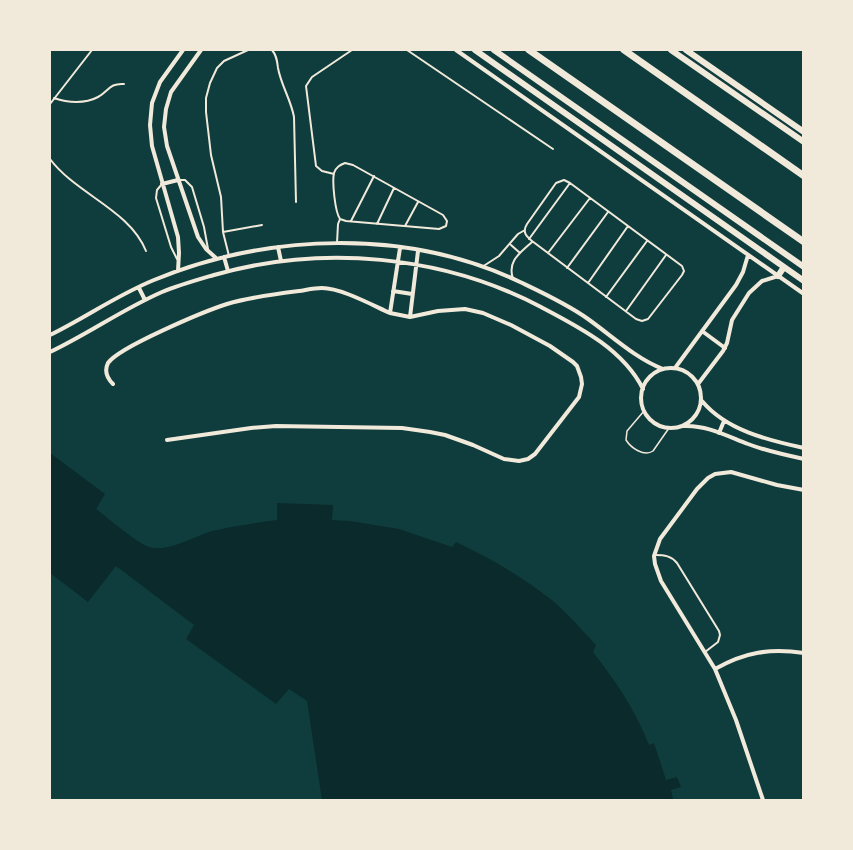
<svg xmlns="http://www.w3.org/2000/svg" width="853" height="850" font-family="'Zilla Slab',serif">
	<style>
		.water { fill: #0a2a2b }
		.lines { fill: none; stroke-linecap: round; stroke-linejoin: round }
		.path { stroke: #f1e9da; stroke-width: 1.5 }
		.service { stroke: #f1e9da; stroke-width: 2 }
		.minor { stroke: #f1e9da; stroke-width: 4 }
		.secondary { stroke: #f1e9da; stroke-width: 6 }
		.trunk { stroke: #f1e9da; stroke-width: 7 }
	</style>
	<rect width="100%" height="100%" fill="#0f3d3e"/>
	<path class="water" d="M50 453 105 494 96 509C108 518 137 543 149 547 167 553 195 536 212 531 234 526 255 523 277 520V503L333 505 332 520 350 521 399 529 452 547 456 542C490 558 523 577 553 601 568 614 582 630 596 645L593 652C616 682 635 709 649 745L654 743 666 780 677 777 681 787 671 790 673 799 669 800H322L307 701 289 689 276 704 186 639 194 625 116 566 88 602 50 573Z"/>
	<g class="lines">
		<path class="path" d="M644 411 627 431 626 440C631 448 644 457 653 451L669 428"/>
		<path class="service" d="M272 50C277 56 277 61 278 68 281 85 291 100 294 117L296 202
			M407 50 553 149
			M54 98C68 103 85 104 98 97 109 91 109 83 124 84
			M50 104 92 50
			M50 159C76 194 130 210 146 251
			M345 163 353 165 443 215 447 221 446 226 439 229 346 221 340 219C335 212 332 182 334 173 336 167 340 165 345 163Z
			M334 174 322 171 316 166 306 86 312 77 352 50
			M178 180H185L192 187 204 227 208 249
			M564 180 570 183 682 266 684 271 682 275 648 319 642 321 636 319 532 241C526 236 522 232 527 224L556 183Z
			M162 184 157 190 156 198 171 247 177 259
			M351 221 374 176
			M377 224 394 188
			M405 226 418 202
			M223 232 262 225
			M529 239 570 183
			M337 243 338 224 340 219
			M511 245 520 253
			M548 253 590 198
			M229 256 223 232 221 197 211 155 206 112V98L210 83 217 68 224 61 248 50
			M482 267 499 256 518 234 525 230
			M567 268 608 212
			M513 279C507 261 520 253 532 242
			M588 283 628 226
			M606 297 647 241
			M626 311 666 255
			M655 555C665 555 671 556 677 563L719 631 720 635 718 642 705 652"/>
		<path class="minor" d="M201 50 171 92 166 109 164 127 167 146 198 237 206 249 216 258
			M456 50 804 294
			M162 184 178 180
			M278 247 281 261
			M224 257 228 271
			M178 271 179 253 178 237 152 146 150 125 152 103 160 82 183 50
			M139 288 145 300
			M393 291 412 294
			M410 317 418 251
			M702 331 725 348
			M50 335C85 318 117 295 154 280 268 233 407 228 520 282 543 293 567 304 588 319 612 336 635 358 663 369
			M50 352C88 334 123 309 162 292 179 285 197 280 214 275 322 244 442 255 541 307 579 327 623 349 643 389
			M641 398a30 30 0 1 1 60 0a30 30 0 1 1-60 0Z
			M675 368 736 285 743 272 748 255
			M113 384C107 378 104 371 108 363 119 347 205 311 227 304 250 297 275 294 299 291 306 290 314 288 322 288 341 288 372 305 390 313
			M698 384 723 351 727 343 732 320 749 293 762 281 778 276
			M702 401C726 430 767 440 804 448
			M684 426C707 425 727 436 748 444 766 451 785 455 804 459
			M719 433 724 421
			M167 440 251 428 276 426 402 428 430 432 445 435 473 445 504 459 519 461 528 459 535 454 579 397 582 384 581 377 577 366 573 362 550 346 511 325 483 313 465 309 438 311 410 317 390 313 400 248
			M715 669C745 652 770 648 804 653
			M763 800 736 720 715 669 661 581 655 564 654 556 660 539 697 489 708 478 715 474 731 472 777 485 804 490"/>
		<path class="secondary" d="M475 50 804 281
			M494 50 804 267
			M671 50 804 142
			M686 50 804 132
			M778 276 784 267"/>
		<path class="trunk" d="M529 50 804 242
			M624 50 804 176"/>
	</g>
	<rect width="853" height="850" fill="none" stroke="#f1e9da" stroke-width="102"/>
</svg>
